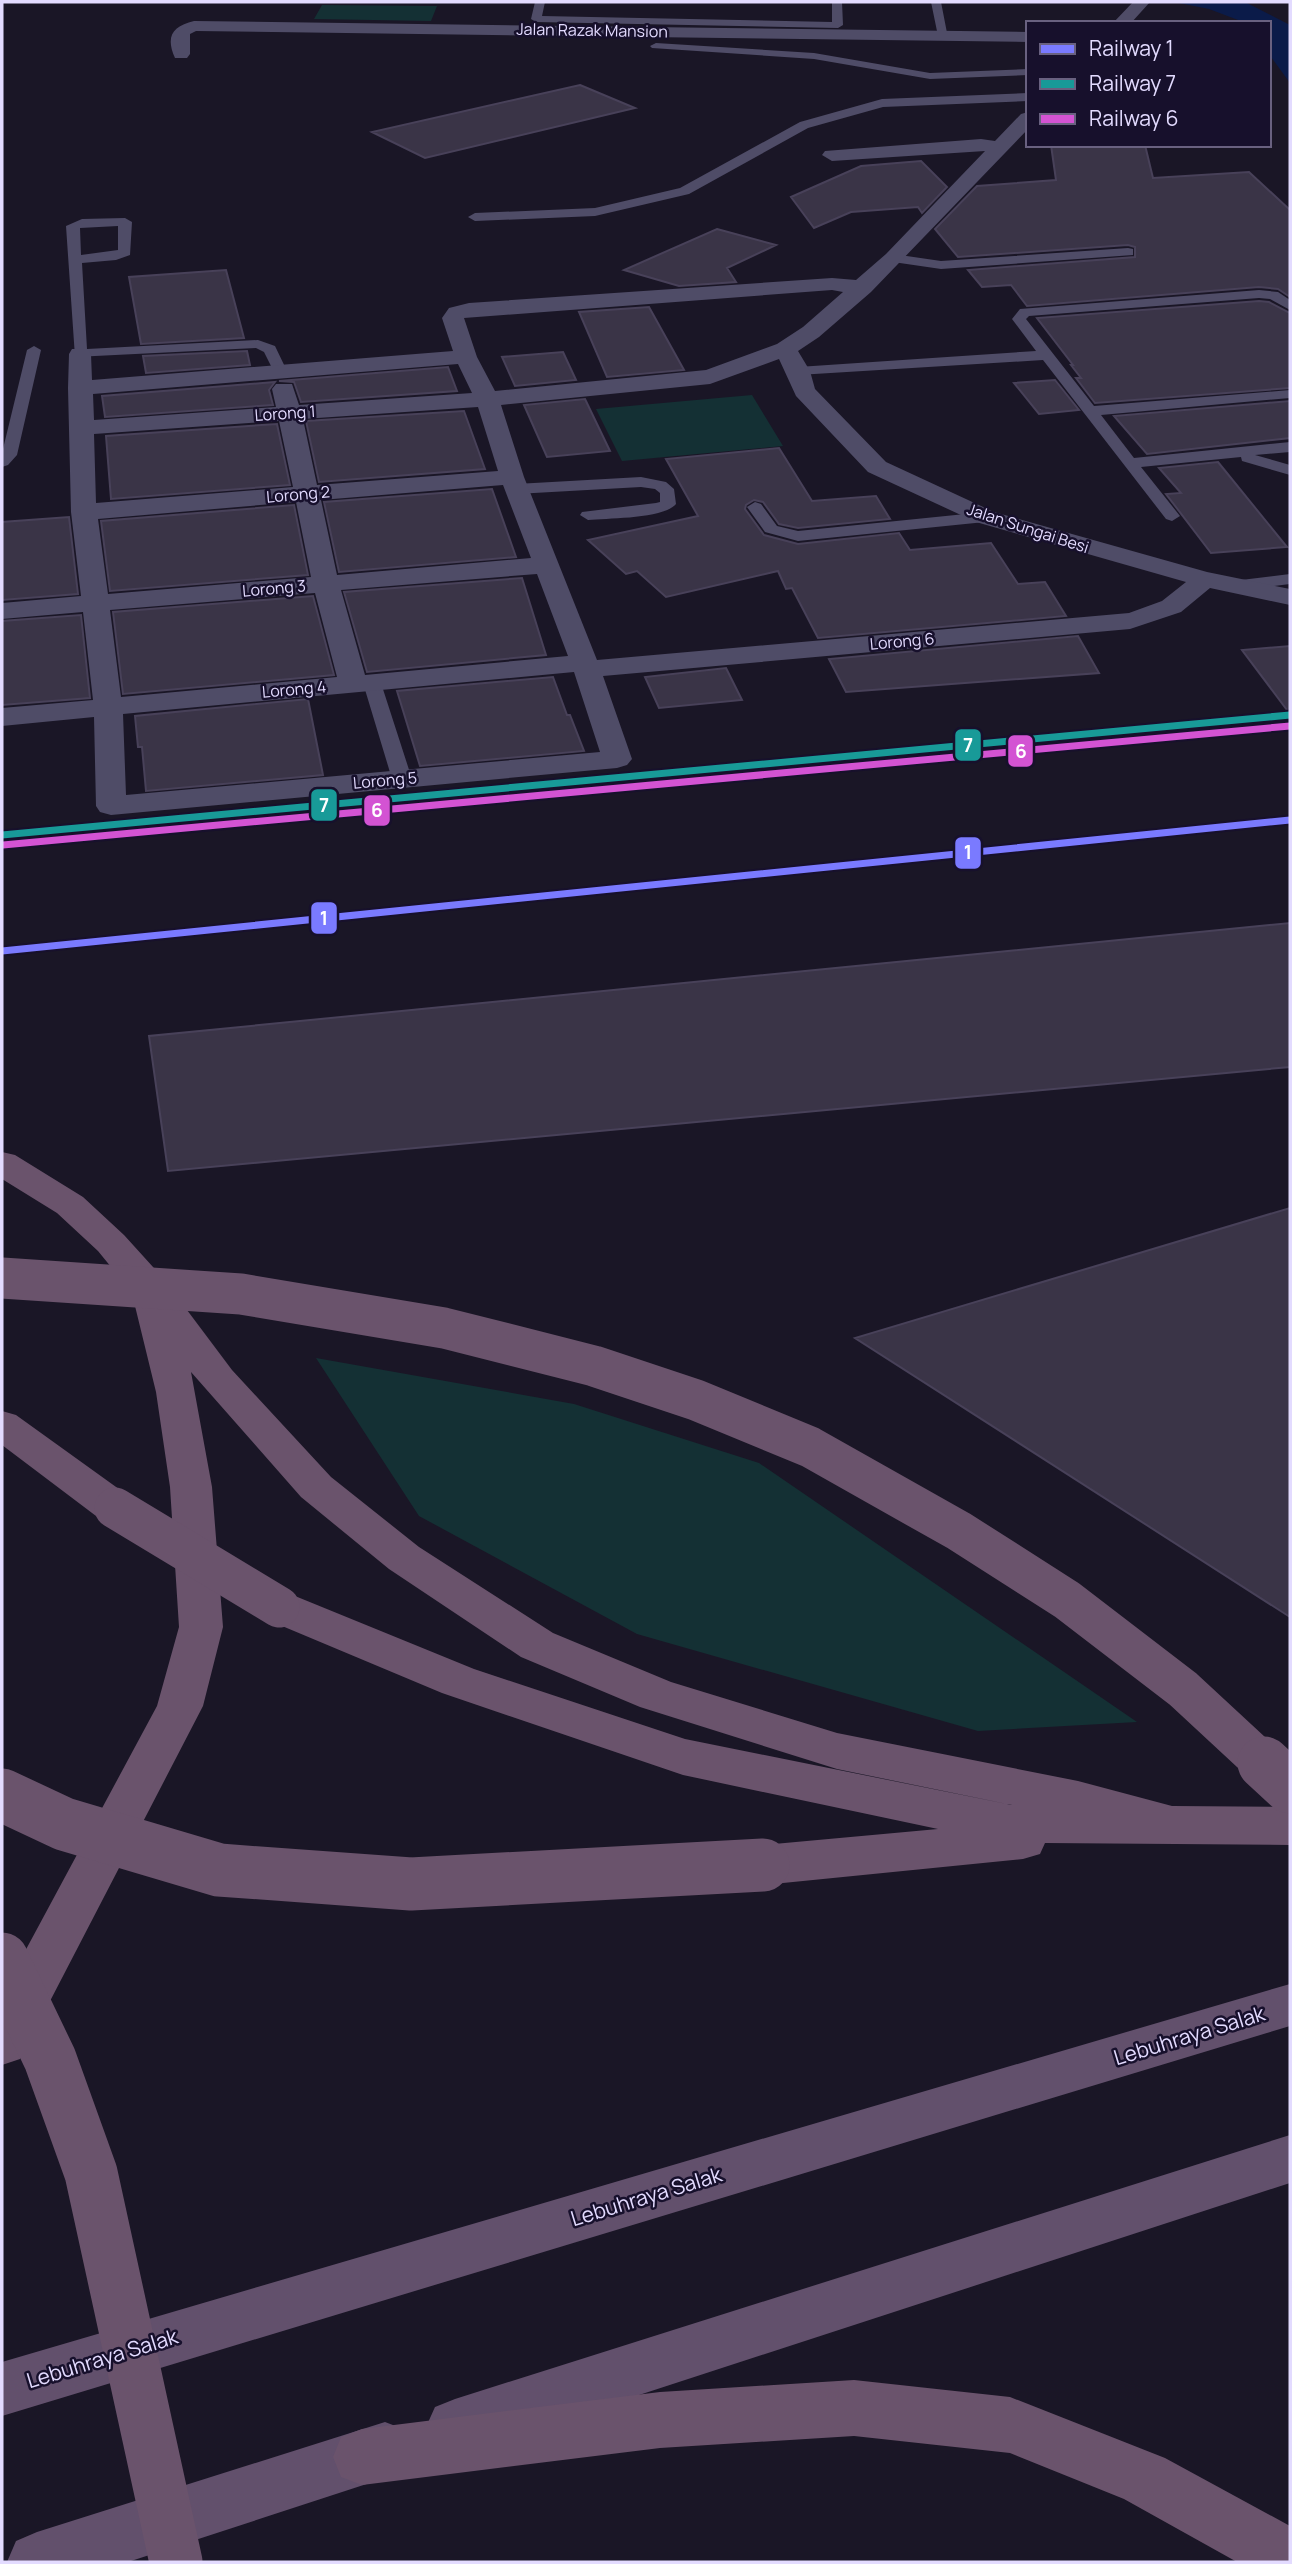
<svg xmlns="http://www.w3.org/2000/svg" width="1292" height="2564" font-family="Manrope,sans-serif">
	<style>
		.green { fill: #143034 }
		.water { fill: #0b1b49 }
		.building { fill: #3a3447; stroke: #484159; stroke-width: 2 }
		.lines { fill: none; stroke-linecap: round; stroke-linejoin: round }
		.service { fill: #4f4c67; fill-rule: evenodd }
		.minor { fill: #4f4c67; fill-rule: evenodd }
		.trunk { fill: #62506c; fill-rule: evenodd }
		.motorway { fill: #6a536c; fill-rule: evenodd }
		.motorway-bridge-far1 { stroke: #6a536c; stroke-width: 41 }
		.motorway-bridge { stroke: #6a536c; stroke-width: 53 }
		.rail-1-casing { stroke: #17102c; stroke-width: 11 }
		.rail-2-casing { stroke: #17102c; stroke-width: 11 }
		.rail-3-casing { stroke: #17102c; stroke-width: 11 }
		.rail-1 { stroke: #7a7aff; stroke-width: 7 }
		.rail-2 { stroke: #189a98; stroke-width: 7 }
		.rail-3 { stroke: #d353d3; stroke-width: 7 }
		.labels { text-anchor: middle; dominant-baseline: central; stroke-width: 5; stroke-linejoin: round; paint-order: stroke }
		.far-street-label { font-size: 16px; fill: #e3dbff; stroke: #17102c }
		.near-street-label { font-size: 21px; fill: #e3dbff; stroke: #17102c }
		.line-badge { stroke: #17102c; stroke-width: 2.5 }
		.badge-label { font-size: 19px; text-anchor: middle; font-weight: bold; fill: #fff }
	</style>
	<rect width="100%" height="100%" fill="#1a1626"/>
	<path class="green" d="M322 5 437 6 431 21 314 19Z
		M752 395 783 446 622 461 596 409Z
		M316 1358 574 1404 759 1463 1137 1722 978 1731 637 1634 419 1516Z"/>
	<path class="water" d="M1174 2H1245L1290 25V83L1269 54V23H1246L1209 9Z"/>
	<path class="building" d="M580 85 635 108 425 158 372 132Z
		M1051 145H1145L1153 178 1249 172 1290 210V297L1278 289 1259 287 1027 306 1011 285 982 287 968 270 1135 257V247L1128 245 958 257 935 229 977 186 1056 180Z
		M921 161 947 187 922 213 918 207 851 212 814 228 791 197 861 166Z
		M717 229 776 245 727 268 736 282 679 286 624 270Z
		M226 270 244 338 141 344 129 277Z
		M1259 301 1269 302 1290 313V388L1095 403 1076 378H1081L1071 365H1073L1037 318Z
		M649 307 684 370 607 377 579 312Z
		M247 351 250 365 146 373 143 356Z
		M563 352 576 380 515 386 502 357Z
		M448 367 457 391 301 402 294 382 279 381Z
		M1055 380 1079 410 1039 414 1014 383Z
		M275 382 269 390 273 405 105 417 102 396Z
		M585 399 610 451 547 457 524 405Z
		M1290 401V438L1147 454 1114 416Z
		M464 411 485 469 319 482 306 421Z
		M277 424 290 485 111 499 106 436Z
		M779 448 812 501 876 496 890 519 798 528 779 524 763 502 754 500 746 505 745 509 764 535 798 544 899 533 910 550 991 543 1018 584 1045 582 1066 616 818 638 792 588 786 589 778 571 666 597 637 571 626 574 588 540 698 516 666 459Z
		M1218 462 1287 547 1211 553 1166 494 1181 493 1159 468Z
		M492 489 516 557 339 572 324 502Z
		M294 505 308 575 110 591 101 521Z
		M69 517 78 594 2 600V522Z
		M522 578 546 655 367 672 344 592Z
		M313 596 334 675 123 694 113 612Z
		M81 615 90 698 2 705V621Z
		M1078 636 1099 673 846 692 829 659Z
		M1290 646V714L1242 650Z
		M726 668 742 700 659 708 645 677Z
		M553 677 567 715H570L584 751 420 766 397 691Z
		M308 699 323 775 146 791 142 747H138L135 716Z
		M1290 923V1067L168 1171 149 1036Z
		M1290 1208V1617L855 1338Z"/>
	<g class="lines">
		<path class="service" d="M535 2H545L542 16 832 22V2H842L843 25 838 28 536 22 531 19Z
			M931 2H941L948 38 938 36Z
			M656 43 814 53 930 73 1028 69V75L930 79 814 59 652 48 650 46Z
			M1028 93V101L883 107 808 128 689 194 595 216 475 221 468 217 475 213 595 208 680 188 800 122 882 99Z
			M125 218 132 222 130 255 116 260 82 263 87 349 258 340 275 346 287 371 285 374H275L264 352 256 348 75 357 66 226 82 219ZM118 226V250L81 255 80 228Z
			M1128 248 1133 249V255L941 269 893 262 886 258 893 254 941 261Z
			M1259 290 1278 292 1290 300V310L1270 299 1259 298 1029 316 1026 319 1094 406 1290 390V398L1101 415 1134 458 1290 442V452L1255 455 1290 465V475L1242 461 1241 457 1141 467 1180 516 1172 521 1166 519 1043 360 798 375 791 371 798 367 1036 351 1012 319 1020 309Z
			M34 346 41 350 17 455 8 465 2 467V453L27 350Z
			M641 477 666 482 674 489 676 504C663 519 609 518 588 520L580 515 582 512 656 503 660 502V493L655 489 641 487 516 494 508 489 516 484Z
			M755 502 761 504 777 526 798 531 985 512 993 517 985 522 798 541 765 532 747 507Z
			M1290 574V584L1241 590 1232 585 1241 580Z
			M372 678 381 683 412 779 409 783H395L392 779 363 683Z"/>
		<path class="minor" d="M1133 2H1150L1131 23H1113Z
			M194 21 1028 32V42L196 31 190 34V54L187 58H175C165 36 173 26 194 21Z
			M1028 112V129L871 292 819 337 798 351 810 371 815 389 886 462 994 512 1207 572 1290 589V605L1210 588 1181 612 1130 629 603 676 632 759 627 765 617 768 111 815 100 812 96 806 94 717 2 726V708L93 700 83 612 2 619V603L81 596 71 512 68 388 69 354 72 349H88L91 354 92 380 453 351 442 318 449 308 469 303 832 278 856 280 886 254 985 151 832 161 822 155 825 151 981 139 995 141 1021 114ZM832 290 843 292 803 327 777 344 706 370 495 391 477 357 464 318ZM779 359 796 396 868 472 976 522 1186 582 1162 601 1129 613 597 660 524 477 501 405 710 384ZM458 364 472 393 299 405 292 384H276L272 389 276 407 94 420 93 394ZM478 407 498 471 317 485 303 419ZM279 421 293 487 96 503 94 434ZM503 485 531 558 337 575 321 500ZM296 502 311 577 108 594 98 519ZM537 574 568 656 365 675 341 590ZM315 593 337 677 121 697 110 610ZM574 672 600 752 126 795 123 714Z"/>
		<path class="trunk" d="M1290 1984V2026L2 2416V2362Z
			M1290 2135V2183L455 2455 435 2447 426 2427 435 2407 455 2399Z
			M385 2422 406 2430 414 2450 406 2470 385 2478 128 2562H7L16 2541 37 2532Z"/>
		<path class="motorway" d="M2 1152 15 1155 83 1197 124 1235 163 1278 232 1370 331 1477 419 1547 553 1633 671 1682 837 1733 1078 1781 1172 1806 1290 1807V1845L1045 1843 1040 1854 1023 1859 763 1885 746 1879 739 1865 746 1851 763 1845 938 1829 683 1775 442 1693 263 1618 257 1607 263 1596 279 1591 295 1596 474 1669 685 1739 1012 1805 837 1769 640 1707 521 1657 389 1569 301 1497 191 1372 212 1487 223 1627 203 1706 20 2059 2 2065V1994L157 1706 179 1627 170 1487 156 1392 135 1306 138 1300 98 1251 57 1213 2 1179Z
			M2 1411 16 1415 130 1497 136 1508 130 1519 115 1523 100 1519 2 1445Z
			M854 2380 1010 2397 1165 2458 1290 2526V2562H1237L1124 2499 1010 2453 854 2436 660 2448 362 2485 341 2477 333 2457 341 2437 362 2429 660 2392Z"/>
		<path class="motorway-bridge-far1" d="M2 1278 241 1294 444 1328 594 1366 696 1400 810 1447 959 1531 1067 1600 1183 1689 1265 1765
			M115 1508 279 1607"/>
		<path class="motorway-bridge" d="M1264 1763 1290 1787
			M2 1795 64 1824 219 1870 411 1884 763 1865
			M2 1959 50 2059 91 2173 176 2562"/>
		<g class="rail-1-casing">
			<path id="rail-1" d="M2 951 1290 820"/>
		</g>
		<g class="rail-2-casing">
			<path id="rail-2" d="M2 835 1290 715"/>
		</g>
		<g class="rail-3-casing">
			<path id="rail-3" d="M3 845 1290 726"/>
		</g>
		<use href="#rail-1" class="rail-1"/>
		<use href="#rail-2" class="rail-2"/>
		<use href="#rail-3" class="rail-3"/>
	</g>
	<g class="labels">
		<g class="far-street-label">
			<text transform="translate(592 30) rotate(1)">Jalan Razak Mansion</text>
			<text transform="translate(285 413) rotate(-4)">Lorong 1</text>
			<text transform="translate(298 494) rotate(-5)">Lorong 2</text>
			<text transform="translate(1028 528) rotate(18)">Jalan Sungai Besi</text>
			<text transform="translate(274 588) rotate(-5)">Lorong 3</text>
			<text transform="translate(902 641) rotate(-5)">Lorong 6</text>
			<text transform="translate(294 689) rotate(-5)">Lorong 4</text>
			<text transform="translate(385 780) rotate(-5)">Lorong 5</text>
		</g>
		<g class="near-street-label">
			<text transform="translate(1189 2035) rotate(-17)">Lebuhraya Salak</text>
			<text transform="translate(646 2196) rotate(-17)">Lebuhraya Salak</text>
			<text transform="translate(102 2358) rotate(-17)">Lebuhraya Salak</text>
		</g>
	</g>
	<g class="line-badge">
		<rect x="954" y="728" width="28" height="34" rx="7" fill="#189a98"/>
		<rect x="1007" y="734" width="27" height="34" rx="7" fill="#d353d3"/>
		<rect x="310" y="788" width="28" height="34" rx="7" fill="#189a98"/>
		<rect x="363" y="794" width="28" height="33" rx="7" fill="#d353d3"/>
		<rect x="954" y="836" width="28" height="34" rx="7" fill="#7a7aff"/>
		<rect x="310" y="901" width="28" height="34" rx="7" fill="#7a7aff"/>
	</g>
	<g class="badge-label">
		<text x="968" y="752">7</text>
		<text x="1021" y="758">6</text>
		<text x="324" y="812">7</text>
		<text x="377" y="817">6</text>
		<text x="968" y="859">1</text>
		<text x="324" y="925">1</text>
	</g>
	<rect width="1292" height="2564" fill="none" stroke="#e3dbff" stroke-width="7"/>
	<rect x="1026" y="21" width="245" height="126" fill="#17102c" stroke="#696180" stroke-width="2"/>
	<rect x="1040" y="44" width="35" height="10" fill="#7a7aff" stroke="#696180" stroke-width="2"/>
	<text x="1089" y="56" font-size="21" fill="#e3dbff">Railway 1</text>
	<rect x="1040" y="79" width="35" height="10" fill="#189a98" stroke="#696180" stroke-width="2"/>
	<text x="1089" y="91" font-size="21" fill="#e3dbff">Railway 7</text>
	<rect x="1040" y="114" width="35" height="10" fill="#d353d3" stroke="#696180" stroke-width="2"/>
	<text x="1089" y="126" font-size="21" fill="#e3dbff">Railway 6</text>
</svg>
